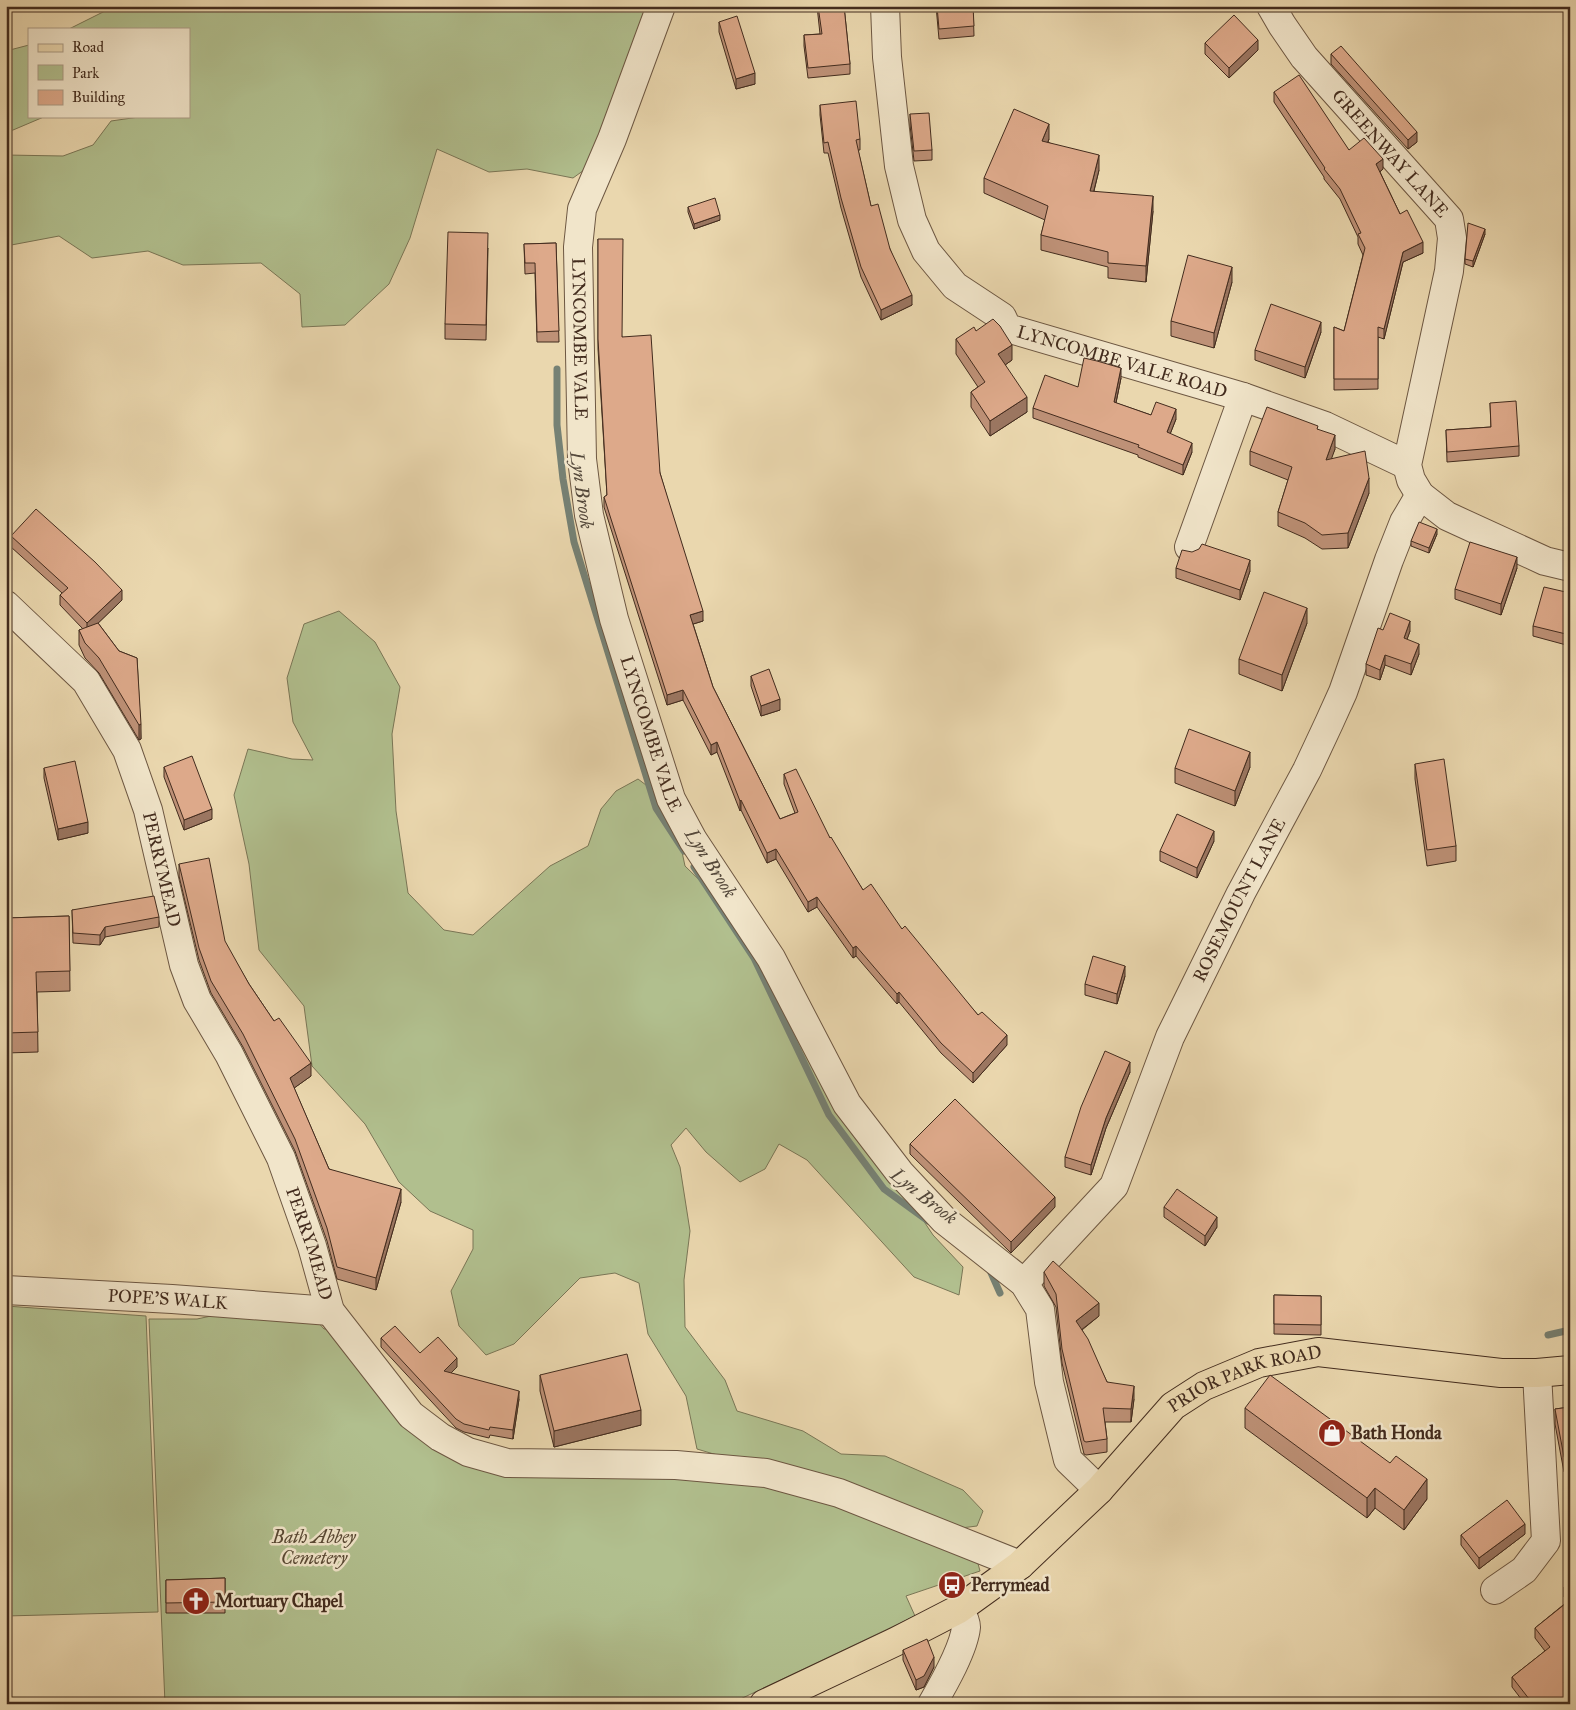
<svg xmlns="http://www.w3.org/2000/svg" width="1576" height="1710" font-family="'IM FELL Great Primer',serif">
	<style>
		.green { fill: #b1bf8e; stroke: #7a7656 }
		.lines { fill: none; stroke-linecap: round; stroke-linejoin: round }
		.stream { stroke: #768174; stroke-width: 7 }
		.minor-casing { stroke: #6d5742; stroke-width: 30 }
		.major-casing { stroke: #432c1e; stroke-width: 30 }
		.minor { stroke: #f1e5ca; stroke-width: 28 }
		.major { stroke: #ead7ae; stroke-width: 28 }
		.wall { fill: #be9177; stroke: #432c1e }
		.shaded-wall { fill: #9b7661; stroke: #432c1e }
		.building { fill: #dda98a; stroke: #432c1e }
		.labels { text-anchor: middle; dominant-baseline: central; stroke-width: 5; stroke-linejoin: round; paint-order: stroke }
		.street-label { font-size: 18px; fill: #432c1e; stroke: #f1e5ca }
		.poi-label { font-size: 18px; font-weight: bold; fill: #432c1e; stroke: #f1e5ca; text-anchor: start }
		.park-label { font-size: 18px; font-style: italic; fill: #594934; stroke: #f1e5ca }
		.water-label { font-size: 19px; font-style: italic; fill: #54483b; stroke: #f1e5ca }
	</style>
	<rect width="100%" height="100%" fill="#ead7ae"/>
	<filter id="stains"><feTurbulence type="fractalNoise" baseFrequency=".004" numOctaves="4"/><feColorMatrix values="0 0 0 0 .2 0 0 0 0 .09 0 0 0 0 .02 0 0 0 .5 -.17"/></filter>
	<radialGradient id="worn" r=".72"><stop offset=".6" stop-color="#630" stop-opacity="0"/><stop offset="1" stop-color="#630" stop-opacity=".3"/></radialGradient>
	<path class="green" d="M115 6H655L598 160 573 178 527 169 489 172 437 149 410 238 389 284 345 325 302 327 300 294 261 263 183 265 148 251 92 258 59 236 6 246V155L63 156 93 145 111 121 146 116H189V29H69Z
		M29 45V116H46L6 133V51Z
		M339 611 375 642 400 687 392 734 396 811 408 893 444 930 473 935 550 866 588 846 601 809 616 791 638 779 662 797 678 833 685 866 730 910 899 1184 933 1235 963 1267 959 1295 914 1277 807 1160 779 1144 765 1169 740 1182 706 1152 686 1128 671 1145 680 1167 690 1231 684 1280 685 1327 725 1380 737 1411 803 1431 841 1454 885 1456 963 1490 983 1511 977 1526 961 1528 697 1449 686 1396 648 1334 639 1283 615 1273 580 1278 514 1344 486 1355 459 1326 451 1291 473 1249V1230L430 1211 399 1182 365 1124 312 1066 304 1006 259 950 249 864 234 795 248 749 292 759 313 760 293 722 287 678 304 624Z
		M6 1306 146 1316 158 1612 6 1616Z
		M211 1316 316 1320 324 1329 336 1328 447 1453 761 1486 836 1504 977 1560 980 1571 906 1596 915 1616 730 1704H165L149 1319H197Z"/>
	<g class="lines">
		<path class="stream" d="M557 369V425L563 479 574 542 656 808 684 851
			M694 867 754 958 829 1115 884 1189 928 1221
			M988 1266 1000 1293
			M1548 1335 1570 1330"/>
		<g class="minor-casing">
			<g id="minor">
				<path id="s1" d="M661 6 612 139 582 209 578 247 582 459 589 515 614 619 671 799 693 840 771 958 847 1104 900 1173 944 1220 1024 1283 1040 1309 1049 1382 1068 1460 1099 1490"/>
				<path id="s2" d="M885 6 887 57 899 166 912 220 926 251 955 286 1002 317 1007 328 1243 397 1325 426 1407 465"/>
				<path id="s3" d="M1271 6 1282 25 1304 57 1449 219 1452 238 1449 271 1407 465 1411 480 1420 495 1447 516 1545 561 1570 567"/>
				<path d="M1189 547 1243 397"/>
				<path id="s4" d="M6 605 86 681 127 750 148 810 184 965 197 1000 229 1054 281 1158 312 1246 330 1311 411 1415 440 1437 468 1452 507 1463 676 1465 766 1473 839 1493 1020 1565"/>
				<path id="s5" d="M1024 1283 1114 1186 1170 1037 1241 893 1307 770 1329 723 1343 692 1389 560 1404 522 1420 495"/>
				<path id="s6" d="M6 1290 172 1299 330 1311"/>
				<path d="M1495 1590 1524 1570 1546 1541 1537 1373"/>
				<path d="M932 1704C943 1685 964 1649 966 1627 966 1621 962 1614 959 1609"/>
			</g>
		</g>
		<g class="major-casing">
			<g id="major">
				<path id="s7" d="M764 1704 895 1642 959 1609 1020 1565 1099 1490 1173 1406 1204 1386 1259 1363 1318 1352 1501 1373H1537L1570 1370"/>
			</g>
		</g>
		<use href="#minor" class="minor"/>
		<use href="#major" class="major"/>
	</g>
	<path class="wall" d="M817 6H844L850 64V74L808 78 804 46V35L820 34Z
		M936 6H973L974 36 939 39Z
		M719 22 755 84 736 89 719 32Z
		M1205 43 1258 50 1229 78 1205 54Z
		M1331 54 1417 142 1408 149 1331 64Z
		M1274 92 1349 150 1383 169 1380 172 1400 214 1423 253 1403 262 1384 339 1378 337V389L1334 390V327L1344 331 1363 255 1358 244V237L1340 199 1324 179V177L1274 102Z
		M820 105 860 139V150H858L871 206 890 249 912 305 881 320 861 277 841 208 828 153H824L820 115Z
		M910 114 932 150V160L914 161 910 125Z
		M1049 139 1048 142 1099 170 1094 191 1153 211 1146 282 1108 278V267L1041 250V235L1045 220 984 193V178Z
		M688 207 720 220 694 229 688 212Z
		M1485 234 1473 267 1465 264V259Z
		M598 239 622 337 660 473 703 621 693 624 713 687 780 819 795 813 784 784V774L830 838 863 890 902 929 978 1015 1007 1045 973 1083 941 1053 899 1002 897 1004 856 956 853 958 817 907 808 912 776 859 767 863 741 810 740 811 717 752 711 755 683 700 667 705 604 507V497L607 495 598 349Z
		M556 243 559 342H537L535 273 525 274 524 244Z
		M488 248 486 340 445 339V324Z
		M1232 282 1214 348 1171 336V321Z
		M976 331 1012 360 1005 365 1027 412 990 436 971 407V392L978 387 956 354V339Z
		M1321 332 1305 378 1255 360V350Z
		M1121 378 1116 403 1151 415 1176 419 1170 434 1192 452 1183 475 1138 457V455L1033 418V408L1078 387Z
		M1490 403 1519 446V456L1447 462 1446 430 1491 427Z
		M1318 429 1335 449 1331 458 1369 493 1348 548 1322 549 1305 538 1278 526V512L1288 480 1250 465V451Z
		M1570 462V483H1568V473Z
		M1437 534 1429 553 1411 546V541Z
		M11 536 122 600 98 623 119 651 137 658 141 739 139 740 99 673 85 658 79 645V630L83 629 60 605V595L62 593 11 547Z
		M1176 568 1250 571 1240 600 1176 578Z
		M1517 568 1501 615 1455 599V589Z
		M1570 593V646L1533 636V626Z
		M1307 623 1282 691 1239 674V659Z
		M1383 630 1410 631 1407 639 1419 654 1411 675 1385 665 1380 680 1366 675V664Z
		M751 676 780 710 761 716 751 686Z
		M1415 764 1456 846V861L1427 866 1415 779Z
		M164 767 212 819 184 830 164 777Z
		M1250 767 1235 806 1175 783V768Z
		M44 768 88 833 58 840 44 778Z
		M1214 841 1197 878 1160 861V851Z
		M179 864 249 984 311 1076 294 1088 329 1169 401 1202 376 1290 337 1279 327 1241 295 1151 243 1047 211 993 199 960 179 876Z
		M72 910 159 917V927L105 937 100 945 73 943Z
		M69 916 70 991 37 992 38 1052 6 1053V918Z
		M1125 976 1117 1004 1085 995V984Z
		M1130 1072 1106 1128 1091 1175 1065 1167V1157Z
		M910 1144 1055 1207 1011 1253 910 1154Z
		M1164 1207 1217 1227 1205 1246 1164 1217Z
		M1044 1272 1099 1316 1082 1330 1107 1382 1134 1399 1131 1422H1105L1107 1439V1452L1086 1455 1084 1454 1062 1363 1056 1307 1044 1286Z
		M1274 1295 1321 1296V1335L1274 1334Z
		M381 1338 457 1367 451 1373 519 1399 513 1439 490 1435 489 1438 464 1432 456 1428 381 1347Z
		M540 1375 641 1425 554 1447 540 1391Z
		M1570 1407V1471L1564 1472 1555 1424V1409Z
		M1245 1408 1427 1499 1404 1530 1375 1508 1367 1518 1245 1428Z
		M1525 1534 1479 1569 1461 1545V1535Z
		M225 1578V1613H166V1580Z
		M1570 1583V1688L1569 1689 1570 1704H1525L1512 1687V1677L1545 1651 1535 1638V1628L1568 1601 1564 1597V1587Z
		M903 1650 934 1667 924 1687 916 1690 903 1660Z"/>
	<path class="shaded-wall" d="M1258 40V50L1229 78V68Z
		M755 73V84L736 89V79Z
		M1049 124V139L1042 156V141Z
		M1417 132V142L1408 149V140Z
		M1099 155V170L1090 206V191Z
		M1383 159V169L1376 175V164Z
		M1153 196V211L1146 282V266Z
		M720 215V220L694 229V224Z
		M1485 229V234L1473 267V261Z
		M1423 242V253L1403 262 1384 339V329L1403 252Z
		M1232 267V282L1214 348V333Z
		M912 295V305L881 320V310Z
		M1321 322V332L1305 378V367Z
		M1012 345V360L998 370V354Z
		M1121 368V378L1114 412V402Z
		M1027 397V412L990 436V421Z
		M1176 409V419L1167 442V432Z
		M1335 435V449L1326 474V460Z
		M1192 443V452L1183 475V465Z
		M1369 478V493L1348 548V533Z
		M1437 529V534L1429 553V548Z
		M1517 557V568L1501 615V604Z
		M1250 560V571L1240 600V590Z
		M122 590V600L87 634V623Z
		M1307 608V623L1282 691V675Z
		M703 611V621L690 625V615Z
		M1410 621V631L1404 648V638Z
		M1419 644V654L1411 675V664Z
		M1385 655V665L1380 680V670Z
		M683 690V700L667 705V695Z
		M780 699V710L761 716V706Z
		M141 724V739L139 740V725Z
		M717 742V752L711 755V745Z
		M1250 752V767L1235 806V791Z
		M741 800V810L740 811V801Z
		M212 809V819L184 830V820Z
		M88 822V833L58 840V829Z
		M1214 831V841L1197 878V868Z
		M776 849V859L767 863V853Z
		M817 897V907L808 912V902Z
		M105 927V937L100 945V935Z
		M856 946V956L853 958V948Z
		M1125 966V976L1117 1004V994Z
		M899 992V1002L897 1004V994Z
		M1007 1035V1045L973 1083V1073Z
		M1130 1062V1072L1106 1128 1091 1175V1165L1106 1118Z
		M311 1063V1076L290 1091V1078Z
		M401 1189V1202L376 1290V1278Z
		M1055 1197V1207L1011 1253V1242Z
		M1217 1217V1227L1205 1246V1236Z
		M1099 1303V1316L1076 1334V1321Z
		M457 1358V1367L444 1380V1371Z
		M1134 1386V1399L1131 1422V1409Z
		M519 1391V1399L513 1439V1430Z
		M641 1410V1425L554 1447V1431Z
		M1427 1479V1499L1404 1530V1510Z
		M1375 1488V1508L1367 1518V1498Z
		M1525 1524V1534L1479 1569V1558Z
		M934 1657V1667L924 1687 916 1690V1680Z
		M1570 1678V1688L1564 1693V1682Z
		M1570 1697V1704H1561Z"/>
	<path class="building" d="M818 6H844L850 64 808 68 804 35 822 34Z
		M937 6H973L974 26 939 29Z
		M1234 15 1258 40 1229 68 1205 43Z
		M737 16 755 73 736 79 719 22Z
		M1341 46 1417 132 1408 140 1331 54Z
		M1299 75 1349 150 1364 138 1383 159 1376 164 1400 214 1407 210 1423 242 1403 252 1384 329 1378 327V379H1334V327L1344 331 1365 248 1358 234 1361 233 1340 189 1324 169 1325 168 1274 92Z
		M856 101 860 139 856 140 871 206 878 204 890 249 912 295 881 310 861 267 841 198 828 142 824 143 820 105Z
		M1014 109 1049 124 1042 141 1099 155 1090 191 1153 196 1146 266 1108 263V252L1041 235 1048 206 984 178Z
		M929 113 932 150 914 151 910 114Z
		M715 198 720 215 694 224 688 207Z
		M1468 223 1485 229 1473 261 1465 259Z
		M448 232 488 233 486 325 445 324Z
		M598 239H623L622 337 651 335 660 473 703 611 690 615 713 687 780 819 798 812 784 774 796 769 830 838 831 837 863 890 871 884 902 929 905 926 978 1015 982 1012 1007 1035 973 1073 941 1043 899 992 897 994 856 946 853 948 817 897 808 902 776 849 767 853 741 800 740 801 717 742 711 745 683 690 667 695 604 497 607 495 598 339Z
		M556 243 559 331 537 332 535 263H525L524 244Z
		M1188 255 1232 267 1214 333 1171 321Z
		M1271 304 1321 322 1305 367 1255 350Z
		M993 319 1000 326 1012 345 998 354 1027 397 990 421 971 392 985 382 956 339 974 327 976 331Z
		M1084 358 1097 361 1121 368 1114 402 1151 415 1156 402 1176 409 1167 432 1192 443 1183 465 1138 447 1139 445 1033 408 1045 375 1078 387Z
		M1516 401 1519 446 1447 452 1446 430 1491 427 1490 403Z
		M1267 407 1318 426 1317 429 1335 435 1326 460 1365 451 1369 478 1348 533 1322 535 1305 523 1278 512 1292 467 1250 451Z
		M1570 462V473H1568Z
		M36 509 95 562 122 590 87 623 60 595 68 588 11 536Z
		M1419 522 1437 529 1429 548 1411 541Z
		M1470 542 1517 557 1501 604 1455 589Z
		M1202 544 1250 560 1240 590 1176 568 1182 550 1192 552 1199 549Z
		M1544 587 1570 593V635L1533 626Z
		M1264 592 1307 608 1282 675 1239 659Z
		M1390 613 1410 621 1404 638 1419 644 1411 664 1385 655 1380 670 1366 664 1378 628 1383 630Z
		M98 623 119 651 137 658 141 724 139 725 99 658 85 643 79 630Z
		M769 669 780 699 761 706 751 676Z
		M1189 729 1250 752 1235 791 1175 768Z
		M192 756 212 809 184 820 164 767Z
		M1444 759 1456 846 1427 850 1415 764Z
		M75 761 88 822 58 829 44 768Z
		M1177 814 1214 831 1197 868 1160 851Z
		M209 858 225 941 249 984 274 1021 279 1018 311 1063 290 1078 329 1169 401 1189 376 1278 337 1267 327 1228 295 1139 243 1034 211 981 199 948 179 864Z
		M154 896 159 917 105 927 100 935 73 933 72 910Z
		M69 916 70 971 36 972 38 1032 6 1033V918Z
		M1093 956 1125 966 1117 994 1085 984Z
		M1105 1051 1130 1062 1106 1118 1091 1165 1065 1157 1081 1107Z
		M955 1099 1055 1197 1011 1242 910 1144Z
		M1177 1189 1217 1217 1205 1236 1164 1207Z
		M1053 1261 1099 1303 1076 1321 1088 1339 1107 1382 1134 1386 1131 1409 1103 1408 1107 1439 1086 1442 1084 1441 1062 1349 1056 1294 1044 1272Z
		M1274 1295 1321 1296V1325L1274 1324Z
		M395 1326 420 1353 438 1337 457 1358 444 1371 519 1391 513 1430 490 1427 489 1430 464 1424 456 1419 381 1338Z
		M627 1354 641 1410 554 1431 540 1375Z
		M1270 1375 1390 1463 1396 1456 1427 1479 1404 1510 1375 1488 1367 1498 1245 1408Z
		M1570 1407V1456L1564 1457 1555 1409Z
		M1507 1500 1525 1524 1479 1558 1461 1535Z
		M225 1578V1602L166 1603V1580Z
		M1570 1583V1593L1564 1587Z
		M1570 1600V1678L1564 1682 1570 1690V1697L1561 1704H1533L1512 1677 1550 1647 1535 1628Z
		M927 1639 934 1657 924 1676 916 1680 903 1650Z"/>
	<defs>
		<g id="shop-disc" transform="scale(1.4375)"><circle r="9.5" fill="#8f2418" stroke="#f1e5ca"/><path d="M-5-2.5h2.3a2.7 3.5 0 0 1 5.4 0H5L5.5 6h-11ZM-1.5-2.5h3a1.5 2.3 0 0 0-3 0Z" fill="#fff"/></g>
		<g id="bus-disc" transform="scale(1.4375)"><circle r="9.5" fill="#8f2418" stroke="#f1e5ca"/><path d="M-5-6H5V4H4V6H2V4H-2V6H-4V4H-5ZM-3.5-4V0h7V-4ZM-3.5 1.2v1.5H-2V1.2ZM2 1.2v1.5H3.5V1.2Z" fill="#fff"/></g>
		<g id="church-disc" transform="scale(1.4375)"><circle r="9.5" fill="#8f2418" stroke="#f1e5ca"/><path d="M-1.2-6h2.4v3.5h3.3v2.4h-3.3V6h-2.4V-.1h-3.3v-2.4h3.3Z" fill="#fff"/></g>
	</defs>
	<g fill-rule="evenodd">
		<use href="#shop-disc" x="1332" y="1433"/>
		<use href="#bus-disc" x="952" y="1585"/>
		<use href="#church-disc" x="196" y="1601"/>
	</g>
	<g class="labels">
		<g class="street-label">
			<text stroke="none"><textPath href="#s3" startOffset="190">GREENWAY LANE</textPath></text>
			<text stroke="none"><textPath href="#s1" startOffset="348">LYNCOMBE VALE</textPath></text>
			<text stroke="none"><textPath href="#s2" startOffset="484">LYNCOMBE VALE ROAD</textPath></text>
			<text stroke="none"><textPath href="#s1" startOffset="752">LYNCOMBE VALE</textPath></text>
			<text stroke="none"><textPath href="#s4" startOffset="315">PERRYMEAD</textPath></text>
			<text stroke="none"><textPath href="#s5" startOffset="445">ROSEMOUNT LANE</textPath></text>
			<text stroke="none"><textPath href="#s4" startOffset="720">PERRYMEAD</textPath></text>
			<text stroke="none"><textPath href="#s6" startOffset="162">POPE'S WALK</textPath></text>
			<text stroke="none"><textPath href="#s7" startOffset="591">PRIOR PARK ROAD</textPath></text>
		</g>
		<g class="poi-label">
			<text x="1351" y="1433">Bath Honda</text>
			<text x="971" y="1585">Perrymead</text>
			<text x="215" y="1601">Mortuary Chapel</text>
		</g>
		<g class="park-label">
			<text x="314" y="1537">Bath Abbey<tspan x="314" dy="21">Cemetery</tspan></text>
		</g>
		<g class="water-label">
			<text transform="translate(582 490) rotate(82)">Lyn Brook</text>
			<text transform="translate(711 863) rotate(57)">Lyn Brook</text>
			<text transform="translate(924 1196) rotate(38)">Lyn Brook</text>
		</g>
	</g>
	<rect width="1576" height="1710" fill="none" stroke="#ead7ae" stroke-width="25"/>
	<rect x="8" y="8" width="1561" height="1695" fill="none" stroke="#432c1e" stroke-width="2.5"/>
	<rect x="12" y="12" width="1551" height="1685" fill="none" stroke="#432c1e"/>
	<rect x="28" y="28" width="162" height="90" fill="#f1e5ca" stroke="#ab9b85"/>
	<rect x="38" y="44" width="25" height="8" fill="#ead7ae" stroke="#ab9b85"/>
	<text x="72" y="52" font-size="15" fill="#432c1e">Road</text>
	<rect x="38" y="65" width="25" height="15" fill="#b1bf8e" stroke="#ab9b85"/>
	<text x="72" y="78" font-size="15" fill="#432c1e">Park</text>
	<rect x="38" y="90" width="25" height="15" fill="#dda98a" stroke="#ab9b85"/>
	<text x="72" y="102" font-size="15" fill="#432c1e">Building</text>
	<rect width="100%" height="100%" filter="url(#stains)"/>
	<rect width="100%" height="100%" fill="url(#worn)"/>
</svg>
